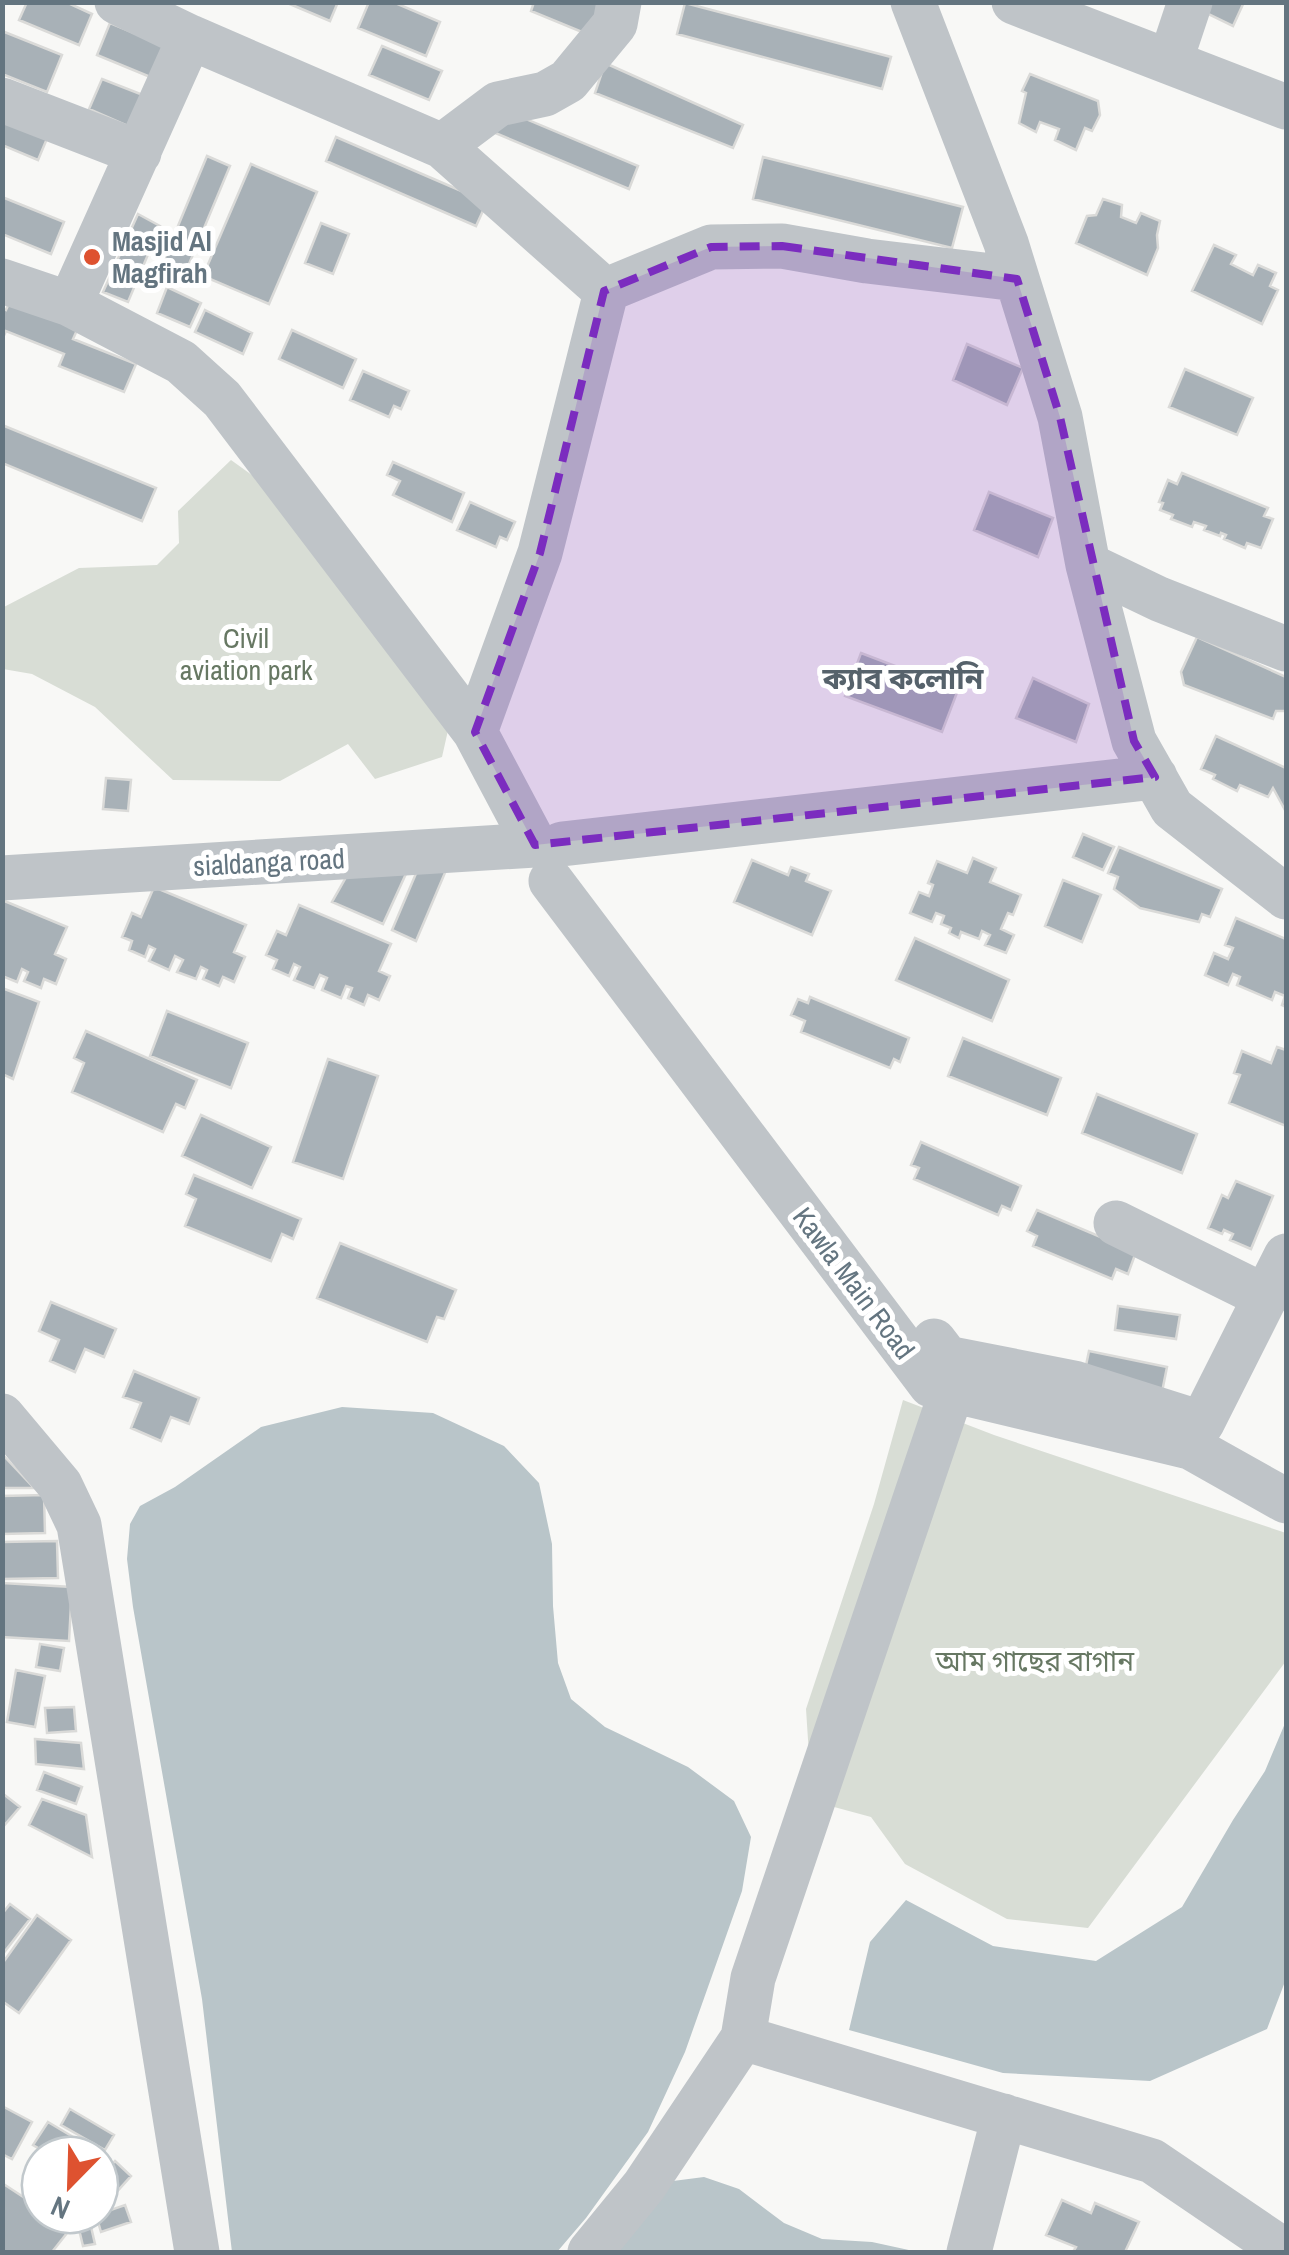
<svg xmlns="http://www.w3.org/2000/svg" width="1289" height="2255" font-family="'Archivo Narrow','Noto Sans Bengali',sans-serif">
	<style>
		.green { fill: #d8ddd5 }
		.water { fill: #b9c5c9 }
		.building { fill: #a8b1b7; stroke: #dadad8; stroke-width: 2.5 }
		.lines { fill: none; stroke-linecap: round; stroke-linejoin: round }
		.minor { stroke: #bfc4c8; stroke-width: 45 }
		.marked { fill: #7b2cbf; fill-opacity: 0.2; stroke: #7b2cbf; stroke-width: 8; stroke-dasharray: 20 12; stroke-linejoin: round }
		.poi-dot { fill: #de5230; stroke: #fff; stroke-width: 4 }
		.labels { text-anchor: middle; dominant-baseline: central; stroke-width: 10; stroke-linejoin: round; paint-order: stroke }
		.poi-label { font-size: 28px; font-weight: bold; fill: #647580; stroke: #fff; text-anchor: start }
		.park-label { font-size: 28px; fill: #677863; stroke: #fff }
		.street-label { font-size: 28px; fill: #647580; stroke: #fff }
		.neighbourhood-label { font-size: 30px; font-weight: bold; fill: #56626b; stroke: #fff }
	</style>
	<rect width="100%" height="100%" fill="#f8f8f6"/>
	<path class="green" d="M231 460 291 503 451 717 442 757 375 779 348 744 280 781 173 780 95 707 32 674 3 669 2 608 79 568 157 565 179 543 178 511Z
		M903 1400 994 1435 1286 1533V1661L1088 1928 1007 1919 905 1864 871 1817 812 1801 806 1709 874 1504Z"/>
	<path class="water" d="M342 1407 433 1413 504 1446 539 1483 552 1544 553 1606 558 1663 571 1699 605 1727 688 1767 734 1801 751 1837 742 1891 685 2052 648 2132 586 2218 557 2252H232L202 1999 133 1607 127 1559 130 1524 140 1506 175 1487 261 1427Z
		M1286 1721V1979L1267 2029 1150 2081 1003 2073 849 2030 870 1942 906 1900 993 1946 1096 1961 1182 1907 1233 1820 1265 1771Z
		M704 2177 739 2189 784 2223 822 2239 872 2242 918 2252H618L673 2181Z"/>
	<path class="building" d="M27 2H66L92 14 79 45 19 20Z
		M285 2H338L330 21Z
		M369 2H393L440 22 426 56 358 28Z
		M534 2H612L599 39 531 11Z
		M1208 2H1244L1233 26 1204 12Z
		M685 3 891 57 882 89 677 34Z
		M110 23 173 49 160 81 97 55Z
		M2 31 62 55 47 92 2 74Z
		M382 46 442 71 429 100 369 75Z
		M605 63 743 125 733 148 595 93Z
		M1030 74 1098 101 1100 115 1092 131 1085 128 1076 150 1055 140 1059 129 1040 122 1036 132 1019 123 1026 93 1022 91Z
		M102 79 143 95 130 127 89 109Z
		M2 109 51 129 38 160 2 145Z
		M502 109 638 166 629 189 493 132Z
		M336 137 487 202 476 226 326 161Z
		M207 156 230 166 184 276 161 267Z
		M763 157 963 207 952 248 753 199Z
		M251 164 317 192 269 304 203 276Z
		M2 197 64 222 51 254 2 234Z
		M1103 199 1122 205 1121 217 1136 223 1141 213 1160 221 1157 235 1158 248 1147 275 1076 243 1087 216 1096 215Z
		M138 214 160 226 128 302 103 292Z
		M321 223 349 234 333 274 305 263Z
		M1214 245 1236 255 1231 264 1253 275 1258 265 1276 273 1270 286 1278 290 1262 324 1192 291Z
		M167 287 201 303 190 327 157 313Z
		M10 301 78 328 73 339 136 364 124 392 59 366 64 354 6 331 2 340V308L6 310Z
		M205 310 252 333 243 354 195 332Z
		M292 330 356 359 343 388 279 359Z
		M967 344 1023 368 1007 405 953 380Z
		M1185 369 1253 398 1237 435 1169 407Z
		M363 371 409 391 401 409 394 406 389 417 350 400Z
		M2 425 156 488 142 521 2 463Z
		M393 462 464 493 452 522 393 495 400 481 387 475Z
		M1182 473 1268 508 1264 516 1273 519 1261 548 1247 543 1245 548 1224 539 1226 535 1221 533 1220 536 1204 530 1206 526 1194 522 1192 527 1171 519 1173 515 1160 510 1163 503 1159 502 1168 480 1177 484Z
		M989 492 1053 518 1038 557 974 530Z
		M470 502 515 522 507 540 500 537 496 547 457 530Z
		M1197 637 1286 677V711H1276L1273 719 1184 685 1181 672Z
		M861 653 958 690 942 732 845 696Z
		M1033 678 1089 704 1076 742 1016 718Z
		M1216 736 1286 768V812L1273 788 1268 797 1240 785 1237 791 1213 779 1215 775 1201 769Z
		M106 778 131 780 128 811 103 809Z
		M1083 834 1114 847 1103 870 1073 857Z
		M1119 847 1222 889 1210 917 1202 914 1199 922 1140 908 1114 889 1118 877 1108 873Z
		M423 857 447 868 416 941 392 930Z
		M973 858 996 868 990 882 1021 895 1013 915 1008 913 1001 929 1014 935 1006 953 985 945 990 935 982 931 979 939 961 932 959 938 949 933 951 928 941 924 944 916 936 913 932 922 910 913 919 892 929 896 933 885 928 883 937 861 967 873Z
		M752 860 788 875 791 867 809 874 806 881 831 891 812 935 734 902Z
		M353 865H410L383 924 332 902Z
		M1063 880 1101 895 1082 942 1045 926Z
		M154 887 246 925 234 952 245 957 234 982 223 977 219 986 203 979 207 970 201 967 196 979 177 972 183 960 175 956 169 970 149 961 155 949 149 946 145 957 129 950 132 941 122 937 132 913 141 917Z
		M2 900 67 927 55 954 66 959 56 984 44 979 41 988 24 981 28 972 22 969 17 982 2 976Z
		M299 905 391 944 379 971 390 976 379 1000 368 995 364 1005 348 998 352 988 346 986 341 998 322 990 327 978 320 975 314 988 294 980 300 967 294 964 289 976 273 969 277 960 266 955 277 931 286 935Z
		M1236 918 1286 939V1007L1282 1005 1285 996 1275 992 1272 1000 1237 985 1240 977 1233 974 1228 985 1205 975 1214 953 1228 959 1233 948 1225 945Z
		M915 938 1009 980 992 1021 896 980Z
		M2 988 39 1002 13 1079 2 1074Z
		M810 997 909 1038 900 1062 894 1059 890 1068 801 1032 805 1021 791 1015 798 999 808 1003Z
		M167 1011 248 1043 231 1088 150 1056Z
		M86 1031 197 1080 185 1108 176 1104 163 1132 72 1092 84 1063 74 1058Z
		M963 1038 1061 1078 1047 1115 948 1076Z
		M1277 1047 1286 1050V1126L1229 1103 1240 1075 1234 1073 1242 1051 1271 1063Z
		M328 1059 378 1076 343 1179 293 1162Z
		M1097 1094 1197 1134 1182 1173 1082 1133Z
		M201 1115 271 1147 252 1188 182 1156Z
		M921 1142 1021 1186 1011 1210 1002 1206 998 1215 914 1179 919 1168 911 1165Z
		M194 1175 301 1219 293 1239 282 1234 271 1261 185 1226 196 1199 186 1194Z
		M1236 1181 1273 1196 1251 1249 1230 1240 1233 1234 1224 1230 1222 1234 1208 1228 1222 1195 1228 1198Z
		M1037 1210 1136 1252 1128 1274 1116 1269 1112 1279 1033 1246 1037 1236 1027 1231Z
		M340 1243 456 1290 444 1319 437 1317 427 1342 317 1298Z
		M51 1302 116 1329 104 1357 85 1349 75 1372 50 1361 59 1340 39 1331Z
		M1118 1306 1180 1315 1176 1339 1115 1330Z
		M1089 1351 1167 1367 1162 1392 1084 1375Z
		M134 1371 199 1398 189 1424 171 1417 161 1441 131 1428 141 1403 123 1397Z
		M2 1454 34 1488H2Z
		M44 1495 45 1533 2 1534V1496Z
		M57 1541 58 1578 2 1579V1542Z
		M2 1583 72 1587 69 1641 2 1637Z
		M40 1644 64 1648 60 1671 36 1667Z
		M16 1670 45 1676 35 1727 7 1722Z
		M74 1707 76 1731 47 1733 45 1708Z
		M35 1739 81 1743 84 1769 36 1764Z
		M44 1772 82 1787 76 1804 37 1790Z
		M2 1793 20 1807 2 1828Z
		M42 1799 86 1815 92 1857 29 1825Z
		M10 1904 30 1919 2 1955V1914Z
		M37 1915 71 1940 19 2013 2 2001V1964Z
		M2 2106 32 2122 12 2159 2 2154Z
		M70 2109 114 2135 105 2150 61 2125Z
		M48 2122 110 2159 100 2172V2155H50L33 2145Z
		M115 2161 131 2176 103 2207 100 2205V2178Z
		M2 2183 40 2208V2215H51L71 2228 52 2252H2Z
		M1062 2200 1091 2213 1095 2203 1139 2222 1125 2252H1073L1076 2247 1046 2235Z
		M125 2205 131 2222 101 2232 96 2215Z
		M89 2218 95 2244 83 2246 77 2221Z"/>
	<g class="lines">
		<path class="minor" d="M117 2 190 37
			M913 2 1006 243 1060 417 1088 565 1134 741 1172 808 1286 897
			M1014 2 1286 107
			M1170 62 1190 2
			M2 100 139 153
			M442 146 498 104 545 94 568 81 615 24 619 2
			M2 281 70 304 181 362 222 399 475 732
			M604 291 711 247 782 246 867 261 1017 279
			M1088 565 1159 599 1286 649
			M562 844 1155 777
			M2 878 535 845 475 732 540 553 605 296 604 291 601 287 442 146 190 37 70 304
			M551 881 931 1385 1190 1447 1286 1501
			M1116 1223 1266 1297
			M934 1341 947 1358 1074 1383 1188 1419
			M2 1416 60 1485 79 1525 197 2252
			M1202 1423 1286 1256
			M743 2038 1152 2161 1286 2252
			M590 2252 644 2186 743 2038 753 1978 952 1390
			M969 2252 1004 2116"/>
	</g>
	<path class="marked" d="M782 246 1017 279 1060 417 1134 741 1155 777 535 845 475 732 540 553 604 291 711 247Z"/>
	<circle class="poi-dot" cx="92" cy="257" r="10"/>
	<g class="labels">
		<g class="poi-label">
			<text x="112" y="241">Masjid Al<tspan x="112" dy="32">Magfirah</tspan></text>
		</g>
		<g class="park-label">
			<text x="246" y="638">Civil<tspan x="246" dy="32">aviation park</tspan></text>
			<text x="1035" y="1661">আম গাছের বাগান</text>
		</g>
		<g class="street-label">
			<text transform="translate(269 862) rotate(-3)">sialdanga road</text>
			<text transform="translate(854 1283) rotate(53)">Kawla Main Road</text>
		</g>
		<g class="neighbourhood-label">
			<text x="903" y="678">ক্যাব কলোনি</text>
		</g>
	</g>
	<rect width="1289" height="2255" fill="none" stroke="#647580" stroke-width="10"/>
	<g transform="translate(70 2185) rotate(203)"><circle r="48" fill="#ffffff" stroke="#c1c8cc" stroke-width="2.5"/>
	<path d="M0-8L18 38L0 25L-18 38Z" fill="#de5230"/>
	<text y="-15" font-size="28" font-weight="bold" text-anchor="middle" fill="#647580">N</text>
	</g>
</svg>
